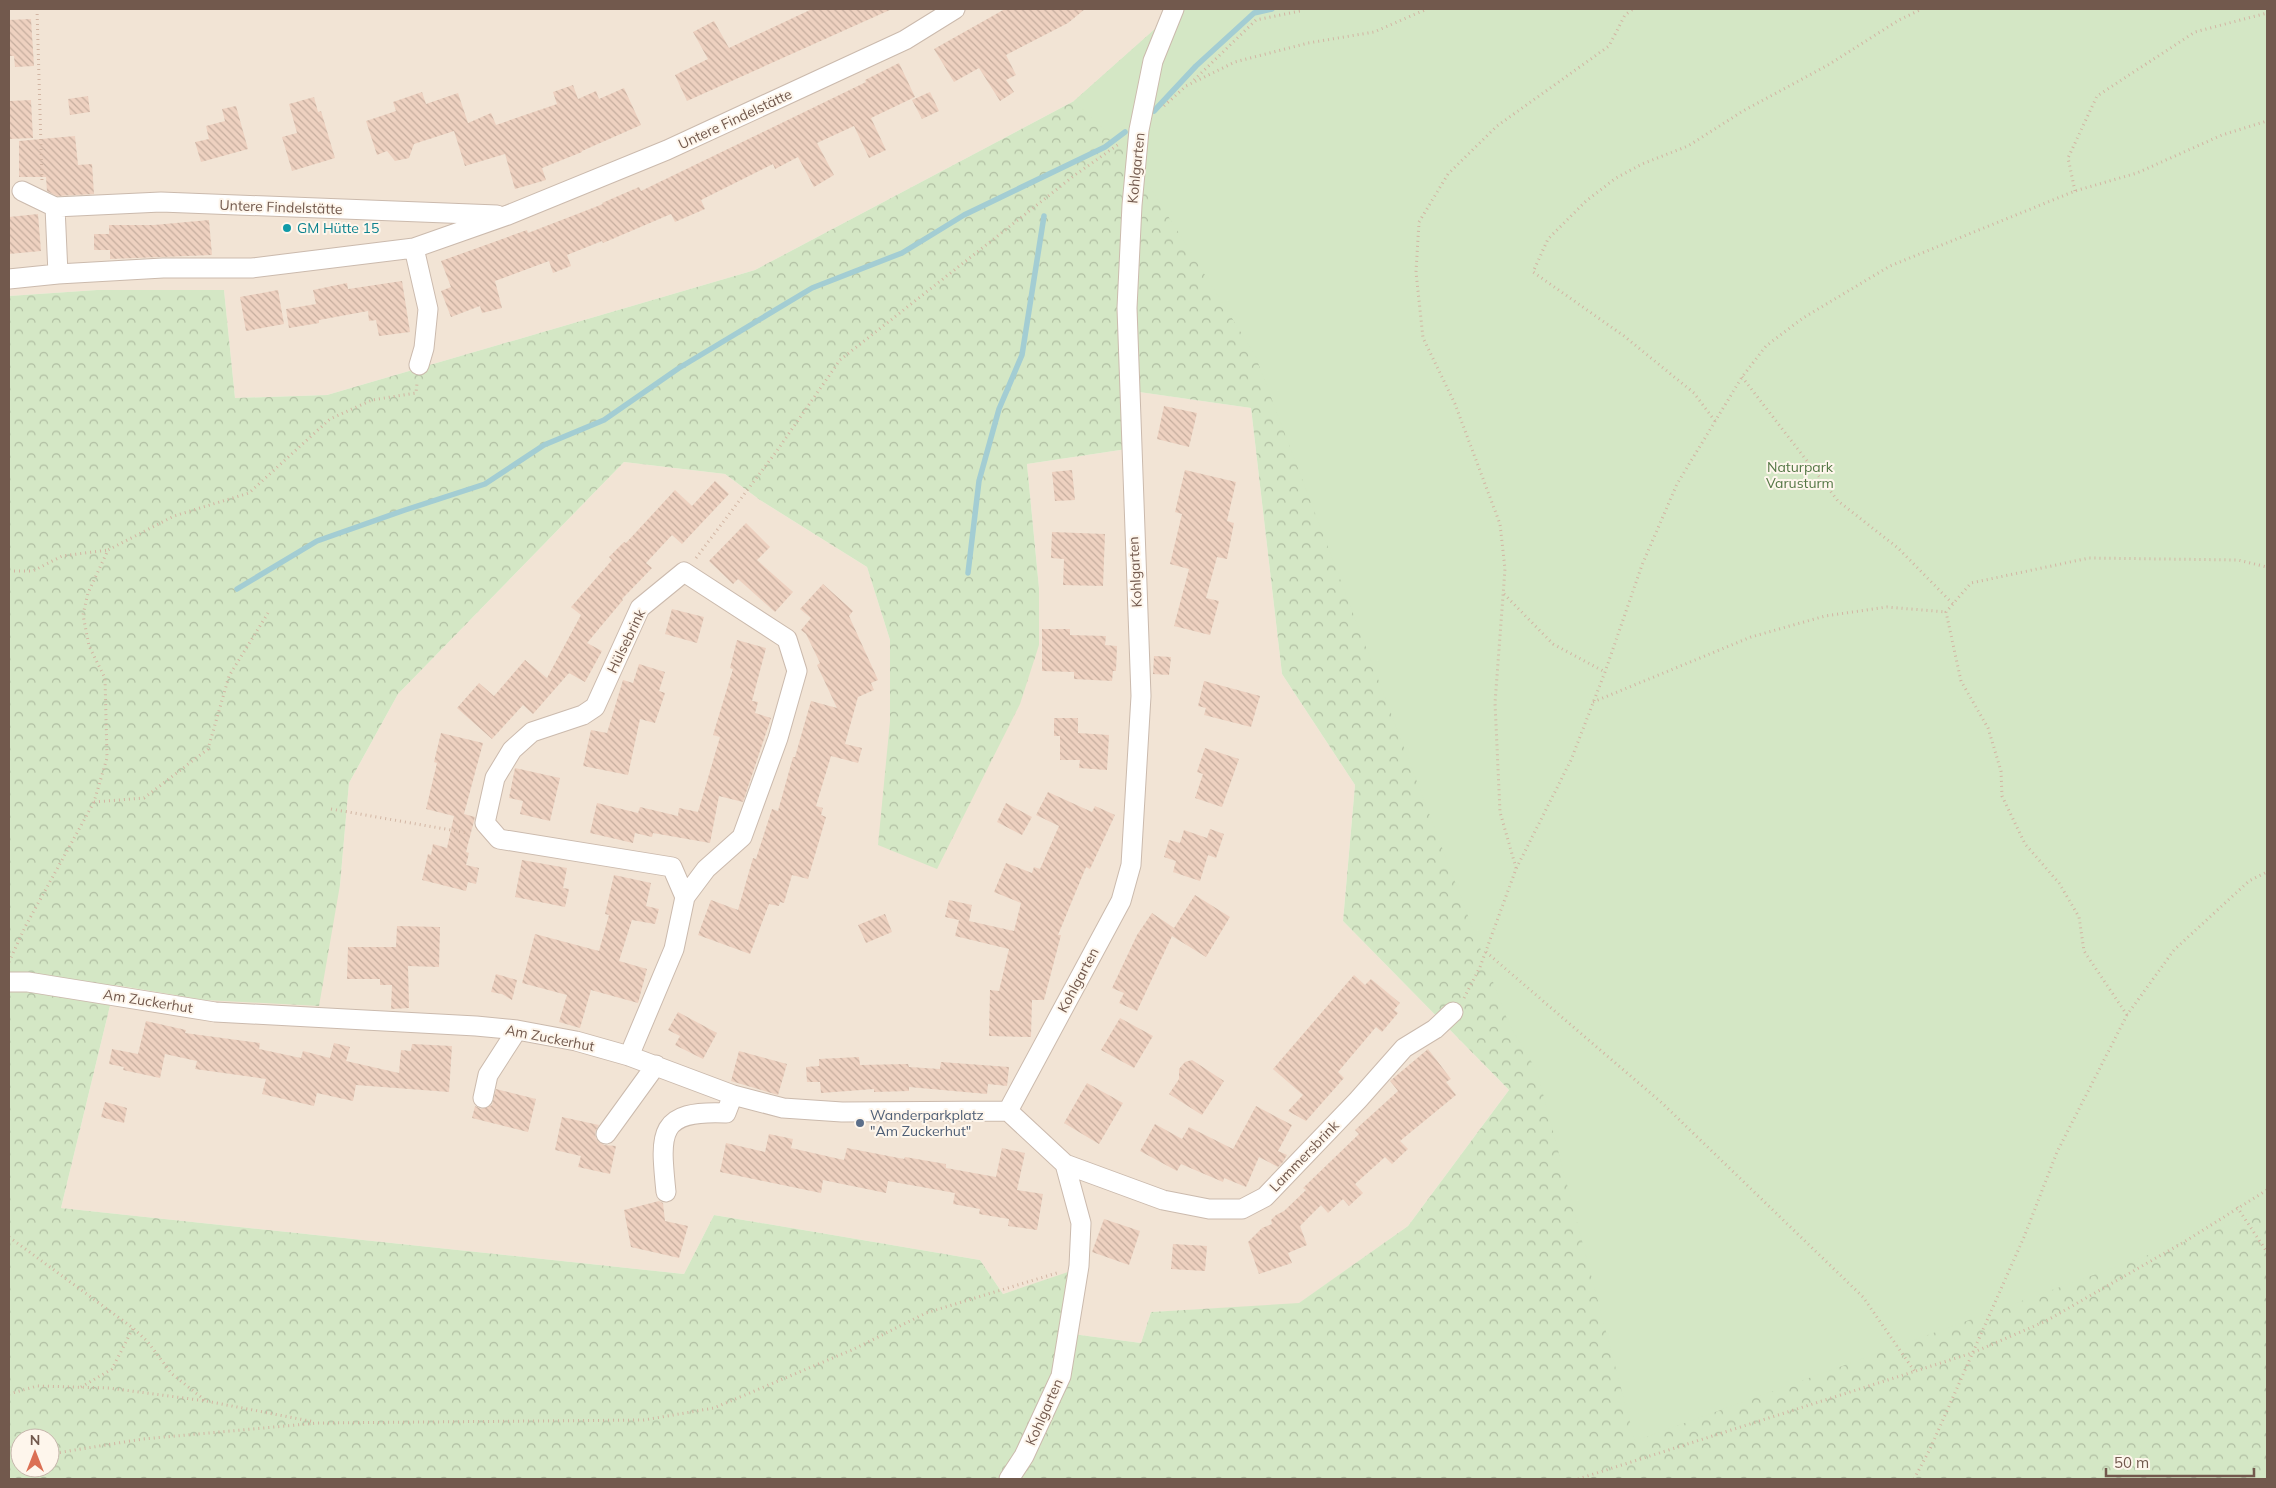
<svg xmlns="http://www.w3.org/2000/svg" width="2276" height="1488" font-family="Mulish,sans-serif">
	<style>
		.residential { fill: #f2e4d5 }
		.forest { fill: url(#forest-crowns); fill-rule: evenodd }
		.pitch { fill: #d4e7c5 }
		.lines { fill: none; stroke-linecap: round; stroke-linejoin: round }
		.stream { stroke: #a3cdd3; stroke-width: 5.5 }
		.building { fill: url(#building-back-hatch) }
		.minor-casing { stroke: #cbbaad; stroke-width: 21 }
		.path { stroke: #d2b5a3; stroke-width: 3; stroke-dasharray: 1 4; stroke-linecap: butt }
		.minor { stroke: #fff; stroke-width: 19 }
		.culture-dot { fill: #0f9aa8; stroke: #fef6ec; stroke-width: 2 }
		.service-dot { fill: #5c6f8a; stroke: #fef6ec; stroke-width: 2 }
		.labels { text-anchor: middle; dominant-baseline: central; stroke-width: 4; stroke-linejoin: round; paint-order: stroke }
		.street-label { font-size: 14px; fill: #72594d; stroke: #fef6ec }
		.culture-label { font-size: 14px; fill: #0d838f; stroke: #fef6ec; text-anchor: start }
		.park-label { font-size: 14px; fill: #547745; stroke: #fef6ec }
		.service-label { font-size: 14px; fill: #4e5e75; stroke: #fef6ec; text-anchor: start }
	</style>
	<defs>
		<pattern id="forest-crowns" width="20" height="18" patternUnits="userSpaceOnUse" patternTransform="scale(1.25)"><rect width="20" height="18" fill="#d4e7c5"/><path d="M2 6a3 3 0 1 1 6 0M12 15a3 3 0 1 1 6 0" fill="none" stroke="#b0bea2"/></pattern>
		<pattern id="building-back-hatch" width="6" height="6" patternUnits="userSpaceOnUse" patternTransform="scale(1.25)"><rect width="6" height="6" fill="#eed1c0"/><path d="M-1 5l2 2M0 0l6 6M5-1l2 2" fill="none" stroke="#c5ad9e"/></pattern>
	</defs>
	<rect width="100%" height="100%" fill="#faf2e6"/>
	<path class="residential" d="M9 9H1175L1164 21 1074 101 755 270 327 395 235 398 224 290H97L9 296Z
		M1132 391 1251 408 1282 674 1355 785 1343 921 1509 1090 1408 1226 1298 1304 1151 1312 1141 1343 1065 1333 1071 1272 1003 1294 980 1260 714 1215 684 1274 61 1208 115 985 204 1000 340 885 349 783 398 694 624 462 725 474 760 500 867 567 890 640V721L1039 588 1027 464 1127 449Z"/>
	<path class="forest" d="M2267 9V1479H9V296L97 290H224L235 398 327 395 755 270 1074 101 1164 21ZM1132 391 1251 408 1282 674 1355 785 1343 921 1509 1090 1408 1226 1299 1303 1151 1312 1141 1343 1065 1333 1071 1271 1003 1294 980 1260 714 1215 684 1274 61 1208 115 985 204 1000 319 1006 340 885 349 783 398 694 624 462 725 474 760 500 867 567 890 640V721L878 845 937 869 1020 704 1039 645V588L1027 464 1127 449ZM20 1438H50V1468H20Z"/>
	<path class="pitch" d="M1175 9H2267V1212L1635 1441 1537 1071 1509 1024 1255 355 1128 152 1074 101 1164 21Z"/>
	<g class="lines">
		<path class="stream" d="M1154 111 1196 66 1254 13 1272 9
			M968 573 979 481 999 409 1022 355 1044 216
			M237 589 317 541 405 510 485 484 544 445 604 420 679 368 812 288 902 253 964 215 1105 147 1125 132"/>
	</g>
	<path class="building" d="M812 9H892L687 101 675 75 708 59 693 32 714 21 729 48Z
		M1005 9H1085L1068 23 1006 55 1016 75 1006 80 1014 92 1000 101 979 68 954 82 934 49Z
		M31 19 34 66 15 67 14 56H9V20Z
		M899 63 915 97 871 118 886 150 869 158 854 126 817 143 834 175 814 187 798 157 775 169 773 164 701 200 705 209 675 222 671 214 603 243 602 241 567 255 571 266 553 273 549 261 495 281 502 308 482 313 480 306 451 317 441 291 451 287 441 261 527 230 528 233 603 204 602 203 639 187 641 191 866 82 865 80Z
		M573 85 578 99 596 91 599 99 624 88 641 125 582 151V152L542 168 546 180 515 189 505 154 465 166 454 131 414 144 409 158 395 161 387 151 377 155 366 121 396 111 393 102 422 92 426 104 458 93 468 123 491 113 496 125 557 104 553 92Z
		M930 92 939 111 922 119 912 100Z
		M88 96 90 112 70 115 68 99Z
		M314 97 318 112 321 111 335 158 292 171 282 137 297 133 289 104Z
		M31 100 33 138 9 139V101Z
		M236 106 248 149 201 162 195 142 209 139 206 126 225 121 222 109Z
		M75 136 78 165 92 164 94 194 57 196 47 191 46 177H19V141Z
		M38 214 41 251 9 254V217Z
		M209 220 212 255 110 259V250H94V234H109V225H154Z
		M402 281 410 332 379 336 376 320 369 321 368 311 319 320V323L289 328 286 309 316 304 313 290 347 283 348 289Z
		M278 290 284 324 246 331 240 297Z
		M1164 406 1197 413 1189 447 1157 439Z
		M1072 470 1075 500 1055 501 1052 472Z
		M1185 470 1236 482 1227 521 1234 523 1227 559 1217 557 1206 598 1219 601 1210 635 1174 626 1189 569 1170 564 1182 514 1175 512Z
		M715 481 729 494 682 544 672 535 646 563 652 568 622 599 623 600 587 643 602 651 585 682 569 673 533 714 523 705 492 739 457 708 479 683 494 696 525 660 547 678 581 615 571 607 612 560 609 557 624 542 626 543 675 490 692 506Z
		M746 523 770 547 757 560 793 592 775 612 738 579 733 584 709 561Z
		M1052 532 1105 534 1103 586 1063 585 1064 559 1051 558Z
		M823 584 853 611 849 616 878 680 871 683 874 690 858 697 845 744 862 748 858 763 831 756 816 806 823 808 821 815 826 817 808 879 792 875 784 903 780 902 779 906 769 904 750 954 698 935 711 900 738 910 753 858 756 859 772 809 778 811 793 757H795L811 701 837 708 817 665 820 663 806 634 801 630 811 618 800 609Z
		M672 609 704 617 697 643 665 634Z
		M1042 629H1070V635L1106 636 1105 645 1117 646 1116 671H1113L1112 681 1074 679V672L1042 671Z
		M737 640 766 648 752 701 758 702 755 713 771 718 743 802 719 796 710 843 653 833 652 837 635 833 633 843 590 833 597 803 638 813 640 807 678 816 679 808 698 812 720 737 713 735 733 669 730 668Z
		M1154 656 1171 657 1169 675 1153 674Z
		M639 664 665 672 659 691 665 693 655 723 640 719 628 775 583 766 591 730 607 733 623 680 633 683Z
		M1204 681 1260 696 1251 727 1204 715 1206 708 1198 706Z
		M1054 718H1078V733L1109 735 1107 770 1079 768 1080 760H1060V736H1054Z
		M441 733 483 743 464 814 475 817 466 852 469 853 466 865 479 868 476 884 468 882 466 891 422 880 428 854 431 855 433 844 447 848 454 816 426 809 437 763 434 762Z
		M1205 748 1239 759 1222 807 1195 798 1203 774 1197 772Z
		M515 768 560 778 550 821 520 814 523 801 509 798Z
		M1048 792 1092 812 1095 806 1115 815 1090 869 1086 867 1058 935H1061L1044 1000H1032L1031 1037 989 1036 990 990 999 991 1009 949 955 936 959 920 945 917 949 900 972 905 969 921 1014 931 1021 903 994 892 1006 863 1032 873 1034 867 1040 869 1059 826 1036 815Z
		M1006 803 1032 817 1022 835 997 822Z
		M1210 829 1224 834 1216 858 1208 855 1200 881 1173 872 1176 861 1164 857 1169 840 1180 843 1184 830 1207 838Z
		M522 860 567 868 563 888 569 889 565 907 515 897Z
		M614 875 651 883 646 906 659 909 655 924 632 920 619 961 647 969 638 1003 591 990 580 1028 559 1022 567 995 522 983 535 934 599 951 609 915 605 914Z
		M1195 895 1230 917 1206 957 1172 936 1137 1011 1119 1003 1124 993 1112 988 1137 935 1152 913 1174 928Z
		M885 914 892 932 866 943 858 925Z
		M397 926 440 927 439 967 408 966 409 1008 391 1009 392 985H380V979H347L348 947H396Z
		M496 974 517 980 512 1000 502 994 491 992Z
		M1354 975 1365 985 1371 979 1400 1003 1394 1010 1398 1013 1382 1032 1376 1027 1338 1072 1344 1078 1306 1121 1288 1111 1303 1095 1273 1069Z
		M678 1012 717 1033 703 1059 675 1045 680 1036 668 1030Z
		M1120 1018 1153 1036 1134 1068 1101 1050Z
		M146 1021 186 1030 185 1033 260 1043 259 1049 301 1058 303 1051 330 1058 334 1043 350 1047 346 1061 399 1073 401 1050 411 1051 412 1044 452 1046 449 1092 356 1085 353 1101 317 1093 314 1106 262 1094 266 1079 195 1069 197 1061 165 1054 160 1078 123 1070 124 1067 109 1064 112 1049 138 1054Z
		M1428 1049 1451 1079 1446 1082 1456 1095 1400 1141 1408 1149 1392 1164 1385 1157 1355 1184 1363 1193 1349 1206 1343 1199 1328 1213 1321 1205 1300 1226 1307 1245 1288 1253 1292 1263 1259 1274 1248 1242 1262 1228 1272 1224 1271 1220 1276 1215 1284 1211 1306 1190 1303 1188 1359 1134 1355 1130 1398 1091 1390 1081Z
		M739 1051 787 1064 778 1095 731 1081Z
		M859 1057 860 1065 908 1064 909 1067 940 1069 941 1062 1009 1067 1007 1086 988 1084 987 1094 909 1087V1091L874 1092V1089L821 1093 820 1082H807L806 1067 819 1066V1059Z
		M1192 1060 1224 1081 1202 1115 1169 1094 1179 1079V1069L1185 1062Z
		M1087 1083 1123 1103 1099 1144 1064 1123Z
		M496 1089 536 1099 528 1132 472 1118 475 1106 481 1109 492 1105Z
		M105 1102 127 1108 124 1123 101 1117Z
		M1256 1106 1292 1125 1278 1151 1287 1155 1283 1162 1278 1167 1259 1157 1246 1187 1224 1178 1223 1182 1181 1164 1177 1171 1140 1151 1155 1124 1182 1139 1189 1127 1233 1149Z
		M562 1117 599 1125 595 1132 596 1139 604 1145 616 1146 610 1174 578 1167 581 1156 555 1150Z
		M769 1134 793 1139 791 1148 844 1160 847 1148 904 1159 905 1157 946 1164V1168L996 1177 1002 1148 1025 1153 1017 1190 1043 1194 1037 1230 1008 1226 1009 1219 979 1214 980 1209 953 1204 955 1193 888 1181 886 1193 823 1180 821 1193 720 1172 726 1143 765 1152Z
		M659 1201 663 1203 665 1221 688 1226 679 1258 631 1247 624 1210Z
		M1104 1219 1140 1231 1129 1265 1092 1252Z
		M1173 1244 1207 1246 1205 1271 1171 1269Z"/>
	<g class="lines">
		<g class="minor-casing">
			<path id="minor" d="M22 191 55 207 161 202 497 215
				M55 207 58 274
				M414 248 428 309 424 348 419 365
				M9 279 58 274 163 268H252L414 248 508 215 667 150 905 40 955 9
				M9 982H28L215 1012 476 1026 517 1030 576 1041 629 1056 733 1095 783 1108 842 1112 1008 1111 1065 1164 1163 1200 1209 1209H1242L1265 1197 1358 1100 1404 1048 1435 1029 1453 1012
				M629 1056 674 949 685 897 672 867 499 839 485 823 495 778 512 750 532 732 583 715 595 707 640 608 684 572 787 639 797 671 778 738 742 837 706 869 685 897
				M483 1098 488 1075 517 1030
				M1008 1111 1121 901 1131 865 1141 696 1127 308 1132 205 1139 130 1153 61 1174 9
				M606 1134 656 1065
				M666 1192C660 1133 657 1110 726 1113L733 1095
				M1009 1479 1024 1456 1061 1376 1079 1266 1081 1223 1065 1164"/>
		</g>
		<path class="path" d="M37 9 42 181
			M1194 80 1256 20 1300 11V9
			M1164 106 1186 86 1235 62 1308 43 1374 32 1427 9
			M2075 191 2068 158 2097 96 2195 32 2267 13
			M1742 377 1838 501 1898 548 1953 604
			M1715 421 1694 393 1624 336 1533 272 1548 239 1586 201 1616 178 1642 164 1688 146 1743 111 1828 65 1899 20 1922 9
			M696 558 776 452 840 360 1075 175 1119 144
			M9 571H33L62 556 108 550
			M1504 594 1553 644 1605 672
			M1593 702 1751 637 1825 616 1887 607 1946 612
			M94 802 144 798 208 749 229 676 268 613
			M331 809 468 833
			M1516 868 1500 812 1495 703 1505 569 1500 524 1455 404 1423 338 1416 272 1419 222 1448 174 1497 126 1609 46 1625 15 1633 9
			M1486 952 1662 1103 1863 1297 1915 1372
			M9 962 25 927 94 802 107 758 105 678 89 646 83 615 88 593 108 550 174 516 249 493 330 419 372 400 416 393 417 383
			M1464 998 1480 967 1516 869 1571 760 1605 672 1642 565 1677 484 1742 377 1766 346 1803 318 1890 266 2075 191 2137 173 2222 135 2267 121
			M2127 1015 2084 951 2079 917 2059 883 2025 844 2002 796 2001 771 1988 728 1961 681 1946 612 1971 583 2089 558 2238 560 2267 567
			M2237 1207 2267 1252
			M9 1237 133 1328 147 1341 172 1374 206 1401
			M81 1387 112 1369 133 1328
			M9 1394 37 1386 109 1388 206 1401 315 1422
			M50 1454 143 1439 318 1423 644 1420 714 1408 854 1349 926 1313 1060 1272
			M9 1461 20 1459
			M1578 1479 1972 1353 2046 1321 2184 1242 2267 1190
			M1914 1479 1930 1449 2024 1237 2057 1152 2127 1015 2174 950 2249 881 2267 872"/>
		<use href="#minor" class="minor"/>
	</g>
	<circle class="culture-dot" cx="287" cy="228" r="5"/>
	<circle class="service-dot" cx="860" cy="1123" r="5"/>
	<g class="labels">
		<g class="street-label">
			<text transform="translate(735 119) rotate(-25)">Untere Findelstätte</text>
			<text transform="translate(1136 168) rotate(-84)">Kohlgarten</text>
			<text transform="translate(281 207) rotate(2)">Untere Findelstätte</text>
			<text transform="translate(1135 572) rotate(-93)">Kohlgarten</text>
			<text transform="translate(626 641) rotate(-64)">Hülsebrink</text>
			<text transform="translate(1078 980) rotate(-62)">Kohlgarten</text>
			<text transform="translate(148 1001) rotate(9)">Am Zuckerhut</text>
			<text transform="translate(550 1038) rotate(11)">Am Zuckerhut</text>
			<text transform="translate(1304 1156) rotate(-46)">Lammersbrink</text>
			<text transform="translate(1044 1412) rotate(-66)">Kohlgarten</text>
		</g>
		<g class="culture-label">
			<text x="297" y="228">GM Hütte 15</text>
		</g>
		<g class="park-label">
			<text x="1800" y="467">Naturpark<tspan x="1800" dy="16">Varusturm</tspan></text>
		</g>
		<g class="service-label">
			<text x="870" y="1115">Wanderparkplatz<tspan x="870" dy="16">"Am Zuckerhut"</tspan></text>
		</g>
	</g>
	<rect width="2276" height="1488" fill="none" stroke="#72594d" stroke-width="20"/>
	<g transform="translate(35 1453)"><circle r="24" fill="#fef6ec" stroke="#c6b7ac"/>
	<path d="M0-4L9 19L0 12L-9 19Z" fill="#db7054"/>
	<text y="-8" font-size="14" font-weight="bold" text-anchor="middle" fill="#72594d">N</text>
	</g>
	<path d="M2106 1468v8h148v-8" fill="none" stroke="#72594d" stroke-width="2.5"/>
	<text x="2114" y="1468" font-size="15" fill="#72594d" stroke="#fef6ec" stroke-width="4" paint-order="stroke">50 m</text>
</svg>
